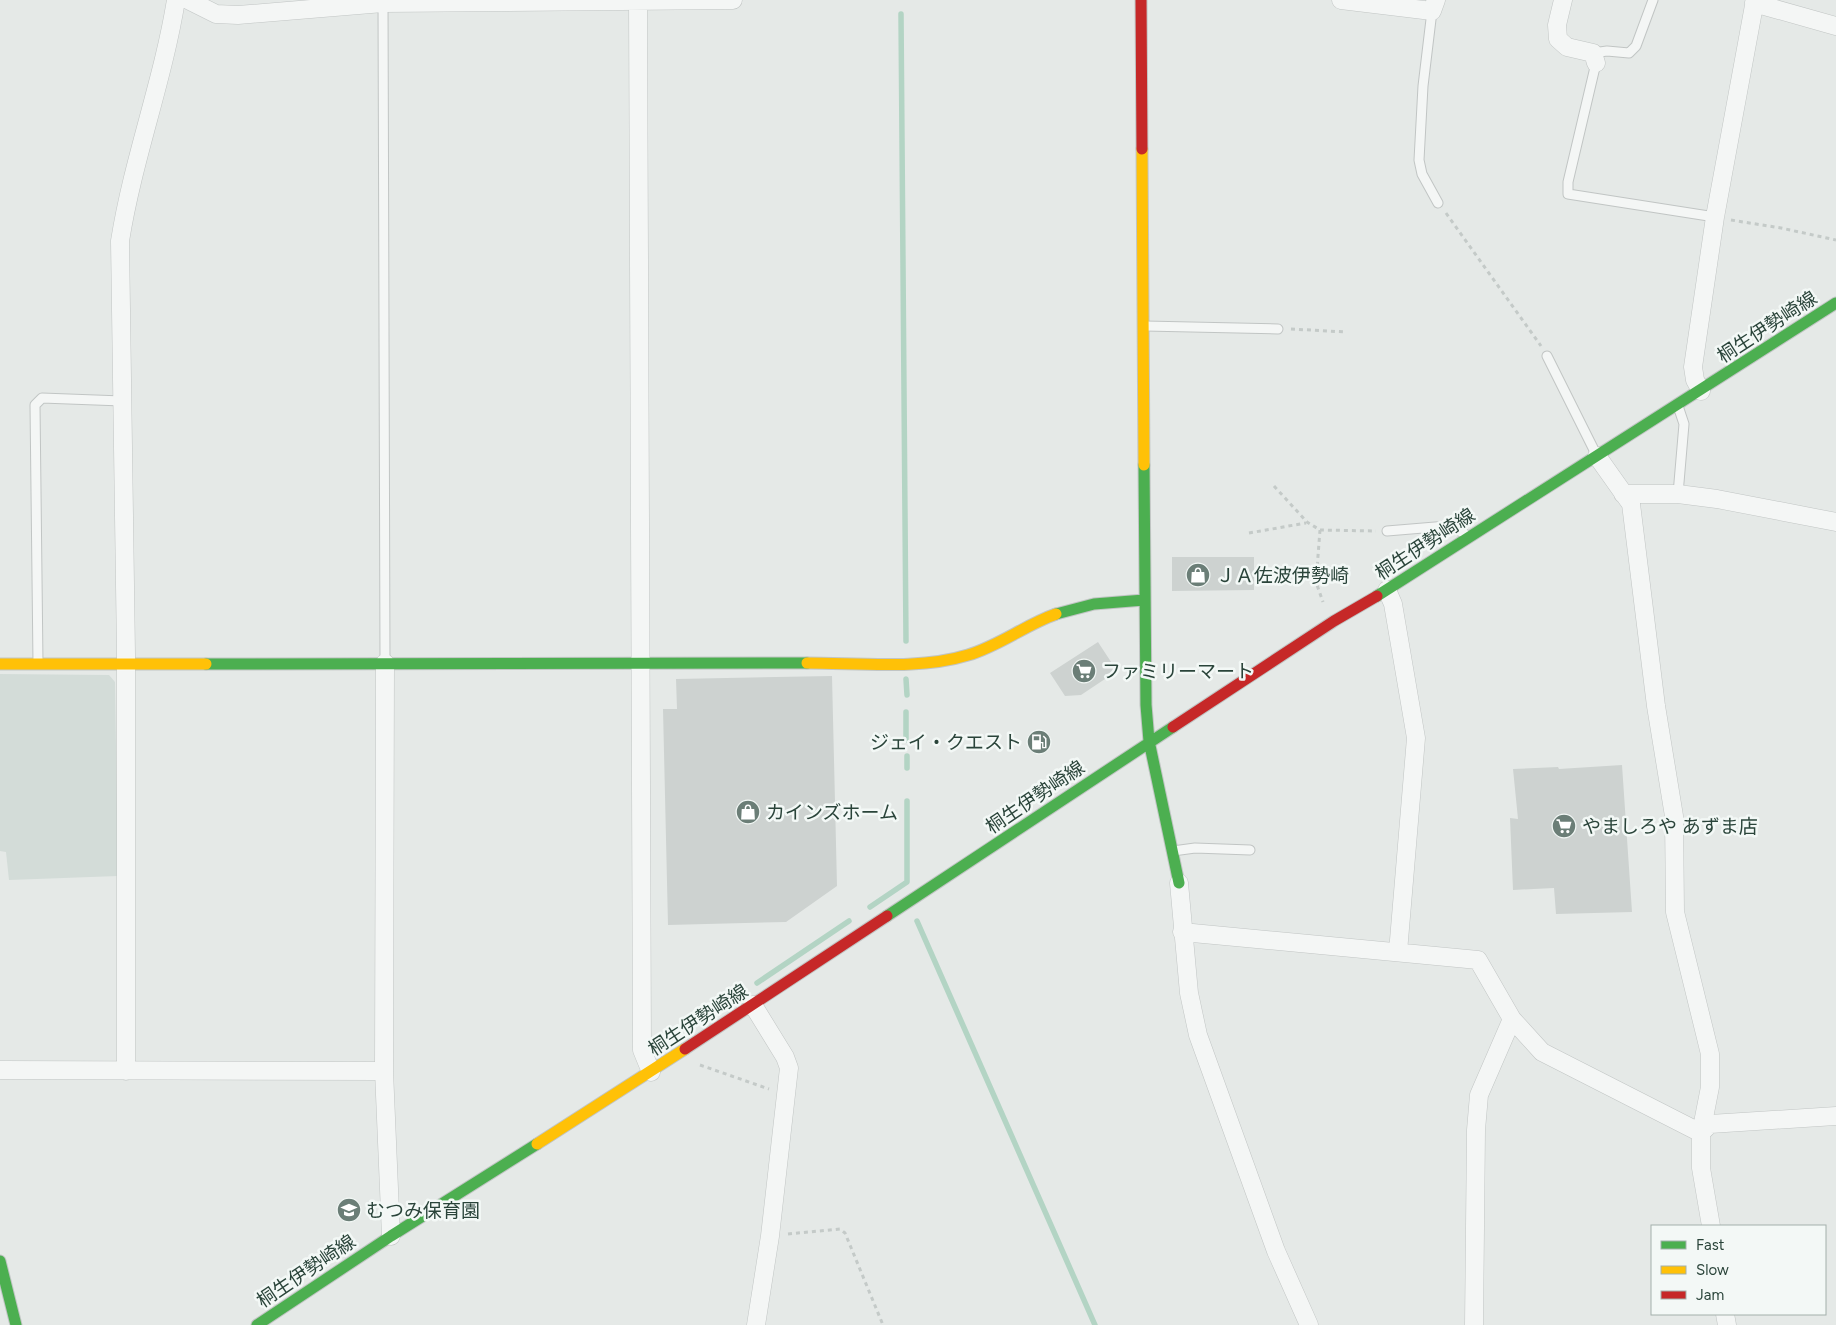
<svg xmlns="http://www.w3.org/2000/svg" width="1836" height="1325" font-family="Figtree,'Noto Sans JP',sans-serif">
	<style>
		.built { fill: #d3dcd8 }
		.lines { fill: none; stroke-linecap: round; stroke-linejoin: round }
		.stream { stroke: #b3d4c4; stroke-width: 5.5 }
		.building { fill: #cdd2d0 }
		.lane-casing { stroke: #c1c5c4; stroke-width: 11 }
		.street-casing { stroke: #c1c5c4; stroke-width: 19 }
		.fast-casing { stroke: #c1c5c4; stroke-width: 13 }
		.slow-casing { stroke: #c1c5c4; stroke-width: 13 }
		.jam-casing { stroke: #c1c5c4; stroke-width: 13 }
		.path { stroke: #c4cac8; stroke-width: 3; stroke-dasharray: 4 4; stroke-linecap: butt }
		.lane { stroke: #f4f6f5; stroke-width: 9 }
		.street { stroke: #f4f6f5; stroke-width: 18 }
		.fast { stroke: #4caf50; stroke-width: 11 }
		.slow { stroke: #ffc107; stroke-width: 11 }
		.jam { stroke: #c62828; stroke-width: 11 }
		.labels { text-anchor: middle; dominant-baseline: central; stroke-width: 5; stroke-linejoin: round; paint-order: stroke }
		.street-label { font-size: 19px; fill: #2a443a; stroke: #f3f8f6 }
		.poi-label { font-size: 19px; fill: #2a443a; stroke: #f3f8f6; text-anchor: start }
	</style>
	<rect width="100%" height="100%" fill="#e5e9e7"/>
	<path class="built" d="M0 674 109 675 115 682 118 876 9 880 6 852 0 851Z"/>
	<g class="lines">
		<path class="stream" d="M901 14 906 641
			M906 679 907 695
			M906 712V740
			M907 756V768
			M870 907 907 882V801
			M917 921 1095 1325
			M757 983 849 921
			M658 1044 739 993"/>
	</g>
	<path class="building" d="M1172 557H1254V590L1172 591Z
		M1098 642 1117 671 1081 695 1065 696 1050 673Z
		M832 676 837 886 786 922 668 925 663 709H677L676 679Z
		M1622 765 1632 912 1556 914 1554 888 1513 890 1510 818 1518 819 1513 769 1558 767 1559 769Z"/>
	<g class="lines">
		<g class="lane-casing">
			<path id="lane" d="M383 0 385 662
				M1432 11 1423 86 1419 160 1422 174 1438 203
				M1593 53 1607 51 1629 53 1636 46 1653 0
				M1596 63 1568 182V194L1715 217
				M1145 326 1278 329
				M1547 356 1595 452
				M1678 406 1684 424 1678 494
				M1387 531 1447 526 1464 533
				M38 663 35 405 42 398 122 401
				M1173 851 1195 848 1250 850"/>
		</g>
		<g class="street-casing">
			<path id="street" d="M188 0 216 14 238 15 383 3 733 0
				M638 0 642 1050 651 1072
				M1341 0 1432 11 1436 0
				M1563 0 1557 25 1558 39 1567 47 1593 53 1596 63
				M1754 3 1836 26
				M1701 391 1695 380 1693 367 1715 217 1755 0
				M1597 456 1631 504 1656 706 1674 816 1675 912 1710 1054V1087L1701 1133V1168L1711 1226
				M1623 494H1678L1717 499 1836 522
				M1387 590 1393 604 1416 738 1398 952
				M385 663 384 1071 391 1236
				M1179 883 1189 993 1198 1035 1276 1251 1309 1325
				M1182 932 1478 960 1512 1019 1542 1052 1701 1133 1710 1124 1836 1116
				M753 1005 785 1057 789 1068 770 1236 756 1325
				M0 1070 384 1071
				M126 1071V654L120 241C133 159 163 81 176 0
				M1725 1314 1727 1325
				M1474 1325 1476 1130 1479 1095 1512 1019"/>
		</g>
		<g class="fast-casing">
			<path id="fast" d="M1144 465 1146 705 1149 741 1179 883
				M1377 596 1836 303
				M1056 614 1094 604 1144 600
				M206 664 807 663
				M887 916 1173 727
				M0 1261 16 1325
				M257 1325 391 1236 537 1144"/>
		</g>
		<g class="slow-casing">
			<path id="slow" d="M1142 149 1144 465
				M807 663C858 663 920 670 968 655 999 646 1025 625 1056 614
				M0 664H206
				M537 1144 685 1049"/>
		</g>
		<g class="jam-casing">
			<path id="jam" d="M1141 0 1142 149
				M1173 727 1334 621 1377 596
				M685 1049 887 916"/>
		</g>
		<path class="path" d="M1446 213 1541 346
			M1731 220 1781 228 1836 240
			M1291 329 1346 332
			M1274 486 1307 522 1320 530 1376 531
			M1320 530 1316 582 1323 602
			M1249 533 1306 523
			M700 1065 769 1089
			M788 1234 840 1229 845 1233 883 1325"/>
		<use href="#lane" class="lane"/>
		<use href="#street" class="street"/>
		<use href="#fast" class="fast"/>
		<use href="#slow" class="slow"/>
		<use href="#jam" class="jam"/>
	</g>
	<defs>
		<g id="shop-disc" transform="scale(1.25)"><circle r="9.5" fill="#6b7e77" stroke="#f3f8f6"/><path d="M-5-2.5h2.3a2.7 3.5 0 0 1 5.4 0H5L5.5 6h-11ZM-1.5-2.5h3a1.5 2.3 0 0 0-3 0Z" fill="#fff"/></g>
		<g id="supermarket-disc" transform="scale(1.25)"><circle r="9.5" fill="#6b7e77" stroke="#f3f8f6"/><path d="M-6-5.5h2.5l.6 2H6L4.5 2H-2.5L-4.4-4H-6ZM-1.5 3.2a1.3 1.3 0 1 0 .1 0ZM3 3.2a1.3 1.3 0 1 0 .1 0Z" fill="#fff"/></g>
		<g id="fuel-disc" transform="scale(1.25)"><circle r="9.5" fill="#6b7e77" stroke="#f3f8f6"/><path d="M-5.5-6h7V0h2V4h1.3V-2.5L3-4.5l.8-.8L6-3V5H2.5V1h-1V6h-7ZM-4.2-4.7v3.2H.2V-4.7Z" fill="#fff"/></g>
		<g id="school-disc" transform="scale(1.25)"><circle r="9.5" fill="#6b7e77" stroke="#f3f8f6"/><path d="M0-5L7-2L0 1L-7-2ZM-4 1L0 2.5L4 1V4Q0 6-4 4Z" fill="#fff"/></g>
	</defs>
	<g fill-rule="evenodd">
		<use href="#shop-disc" x="1198" y="575"/>
		<use href="#supermarket-disc" x="1084" y="671"/>
		<use href="#fuel-disc" x="1039" y="742"/>
		<use href="#shop-disc" x="748" y="812"/>
		<use href="#supermarket-disc" x="1564" y="826"/>
		<use href="#school-disc" x="349" y="1210"/>
	</g>
	<g class="labels">
		<g class="street-label">
			<text transform="translate(1767 327) rotate(-33)">桐生伊勢崎線</text>
			<text transform="translate(1425 544) rotate(-33)">桐生伊勢崎線</text>
			<text transform="translate(1035 797) rotate(-34)">桐生伊勢崎線</text>
			<text transform="translate(698 1020) rotate(-33)">桐生伊勢崎線</text>
			<text transform="translate(306 1271) rotate(-34)">桐生伊勢崎線</text>
		</g>
		<g class="poi-label">
			<text x="1216" y="575">ＪＡ佐波伊勢崎</text>
			<text x="1102" y="671">ファミリーマート</text>
			<text x="1022" y="742" text-anchor="end">ジェイ・クエスト</text>
			<text x="766" y="812">カインズホーム</text>
			<text x="1582" y="826">やましろや あずま店</text>
			<text x="366" y="1210">むつみ保育園</text>
		</g>
	</g>
	<rect x="1651" y="1225" width="175" height="90" fill="#f3f8f6" stroke="#a3b0ab"/>
	<rect x="1661" y="1241" width="25" height="8" fill="#4caf50" stroke="#a3b0ab"/>
	<text x="1696" y="1250" font-size="15" fill="#2a443a">Fast</text>
	<rect x="1661" y="1266" width="25" height="8" fill="#ffc107" stroke="#a3b0ab"/>
	<text x="1696" y="1275" font-size="15" fill="#2a443a">Slow</text>
	<rect x="1661" y="1291" width="25" height="8" fill="#c62828" stroke="#a3b0ab"/>
	<text x="1696" y="1300" font-size="15" fill="#2a443a">Jam</text>
</svg>
